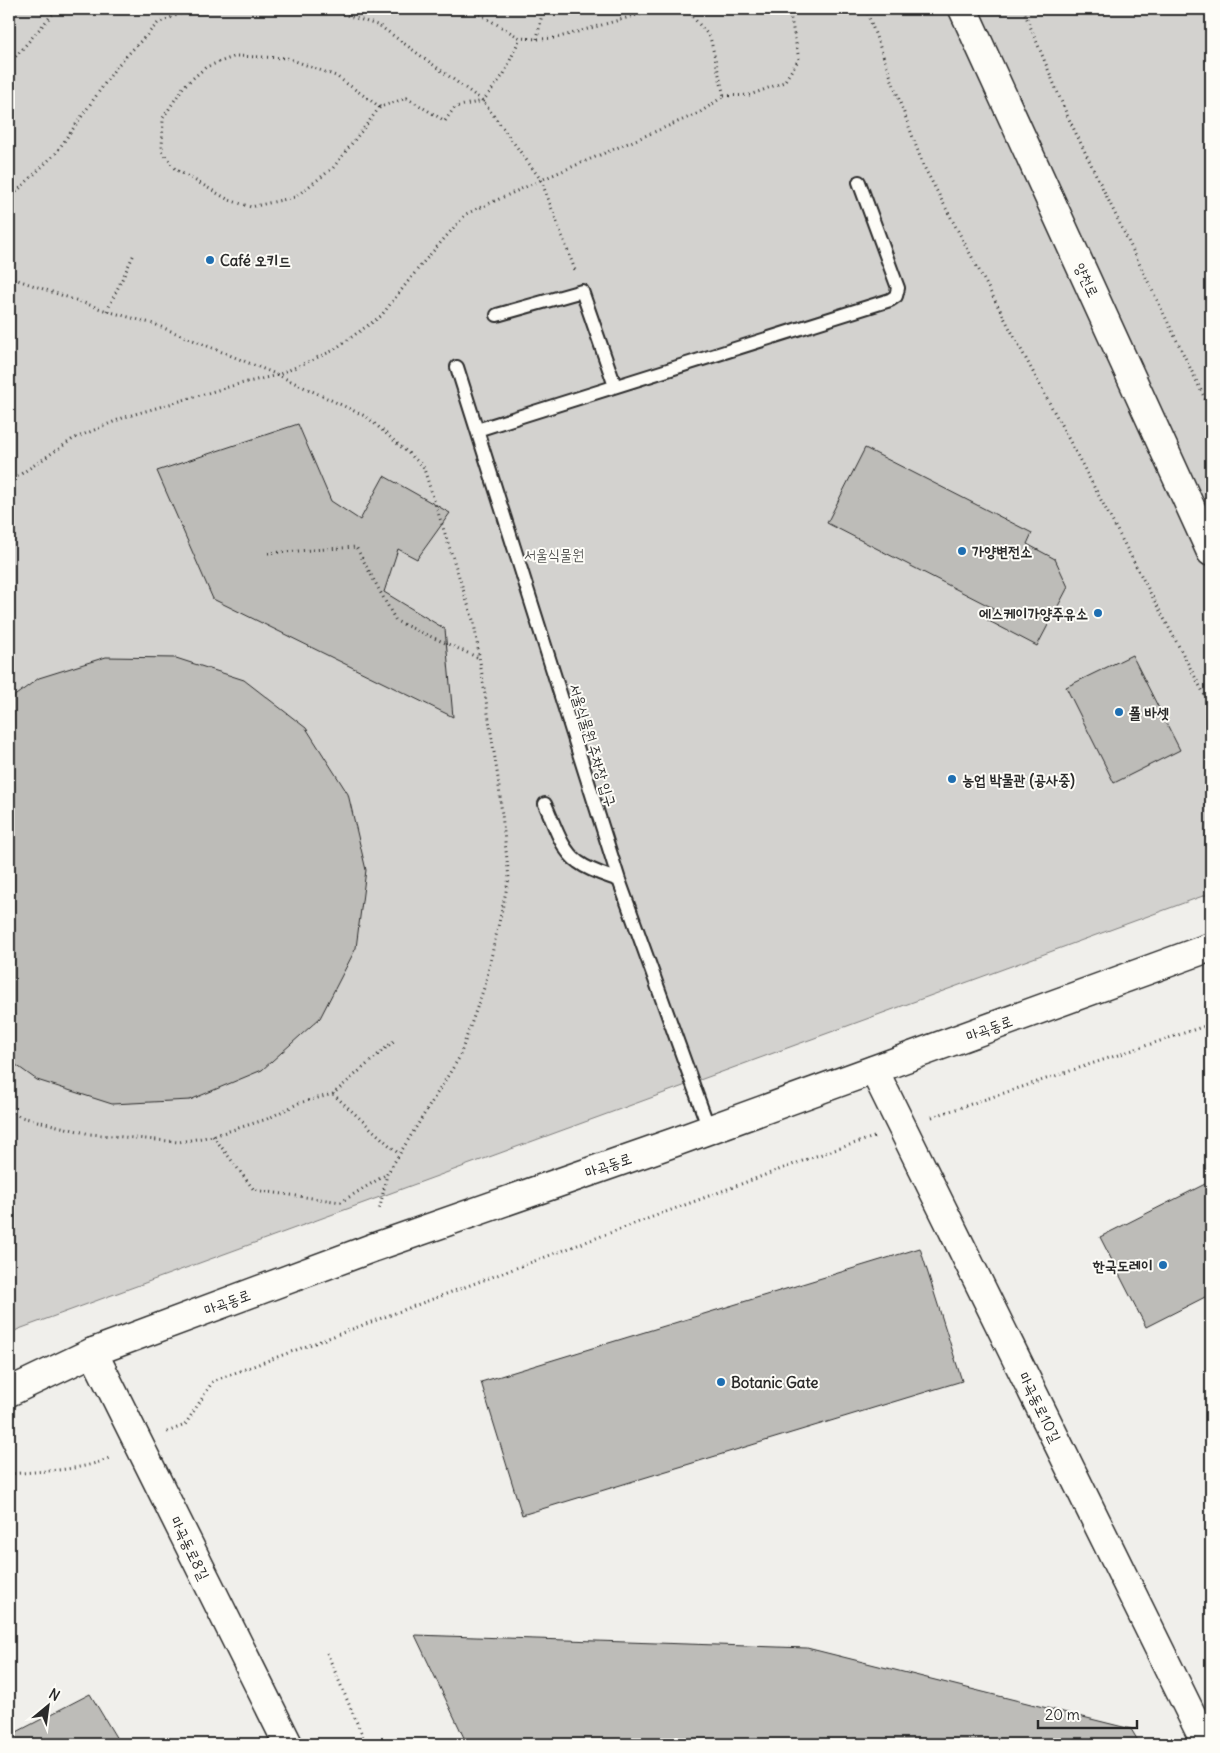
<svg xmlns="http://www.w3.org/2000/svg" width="1220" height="1753" font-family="Delius,'Poor Story',sans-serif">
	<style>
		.green { fill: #d3d2cf; stroke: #7f7e7d }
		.building { fill: #bdbcb8; stroke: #2b2b2b }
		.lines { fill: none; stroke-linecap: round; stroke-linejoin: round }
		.service-casing { stroke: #2b2b2b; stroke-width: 16 }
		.tertiary-casing { stroke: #2b2b2b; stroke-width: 31 }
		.secondary-casing { stroke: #2b2b2b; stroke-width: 31 }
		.path { stroke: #2b2b2b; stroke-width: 3; stroke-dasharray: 1 4; stroke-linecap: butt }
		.service { stroke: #fdfcf7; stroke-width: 12 }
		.tertiary { stroke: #fdfcf7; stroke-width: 28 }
		.secondary { stroke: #fdfcf7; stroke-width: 28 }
		.poi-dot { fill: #1f6fb2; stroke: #fdfcf7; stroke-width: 2 }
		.labels { text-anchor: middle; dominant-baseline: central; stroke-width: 4; stroke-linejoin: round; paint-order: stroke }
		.poi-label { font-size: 15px; font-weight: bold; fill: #2b2b2b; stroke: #fdfcf7; text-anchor: start }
		.street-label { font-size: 15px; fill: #2b2b2b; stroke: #fdfcf7 }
		.park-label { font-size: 15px; fill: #555554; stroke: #fdfcf7 }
	</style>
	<rect width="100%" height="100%" fill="#f0efeb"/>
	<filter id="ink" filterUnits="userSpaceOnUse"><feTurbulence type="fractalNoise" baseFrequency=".02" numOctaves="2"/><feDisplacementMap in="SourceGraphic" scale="10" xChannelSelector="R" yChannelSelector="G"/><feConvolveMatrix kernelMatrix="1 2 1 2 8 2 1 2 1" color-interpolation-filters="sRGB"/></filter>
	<g filter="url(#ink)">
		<path class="green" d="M9 9H1211V893L19 1329 9 1334Z"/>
		<path class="building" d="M298 424 331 501 360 520 384 476 450 513 417 559 398 549 384 592 445 629 453 717 213 599 157 471Z
			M865 448 1032 533 1027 544 1055 559 1068 587 1037 646 987 620 993 608 827 523Z
			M1132 655 1180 750 1114 783 1066 687Z
			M106 657 176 658 244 680 306 728 348 794 366 870 356 948 320 1018 262 1070 190 1100 112 1104 37 1080 9 1060V700L39 678Z
			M1211 1181V1294L1146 1327 1100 1237Z
			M920 1248 962 1381 522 1515 481 1382Z
			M415 1635 807 1648 1131 1729 1140 1744H467Z
			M90 1694 120 1744H9V1736Z"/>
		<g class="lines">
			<g class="service-casing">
				<path id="service" d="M497 315 582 291 615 386
					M457 367 619 880 709 1129
					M477 430 890 300 896 296 898 288 859 182
					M545 804C554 823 561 850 578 862 590 871 605 875 619 880"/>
			</g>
			<g class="tertiary-casing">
				<path id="tertiary" d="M874 1070 1206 1744
					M93 1352 288 1744"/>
			</g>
			<g class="secondary-casing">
				<path id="secondary" d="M963 9 1211 552
					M9 1392 93 1352 372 1248 675 1142 1211 947"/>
			</g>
			<path class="path" d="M328 9 380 26 483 101 541 180 575 270
				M471 9 520 38 537 39 556 38 658 9
				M866 9 923 165 1211 707
				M1023 9 1067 115 1211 411
				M537 39 543 9
				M9 64 57 9
				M724 96 750 95 784 82 799 59 789 9
				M380 107 336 76 287 58 236 56 206 67 184 86 163 118 162 151 175 169 229 200 251 207 295 197 333 168 380 107 407 98 445 121 455 107 483 101 504 74 520 38
				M9 199 56 153 117 66 158 23 192 9
				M9 277 107 311 154 324 278 375 367 417 423 466 474 623 498 778 509 878 485 985 459 1058 387 1174 379 1212
				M107 311 134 254
				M9 482 73 439 125 417 235 385 278 375 332 351 381 316 421 265 466 214 541 180 699 113 724 96 710 37 686 9
				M268 553 356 547 396 621 479 658
				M333 1094 399 1154
				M9 1111 21 1117 90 1134 179 1142 213 1136 267 1119 299 1103 333 1094 396 1039
				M932 1117 1211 1024
				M213 1136 254 1190 341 1202 387 1174
				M167 1432 185 1425 213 1381 816 1156 874 1137
				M9 1474C39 1471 85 1471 111 1457
				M327 1653 366 1744"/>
			<use href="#service" class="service"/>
			<use href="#tertiary" class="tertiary"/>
			<use href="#secondary" class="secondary"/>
		</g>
	</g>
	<g class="poi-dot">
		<circle cx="210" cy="260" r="5"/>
		<circle cx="962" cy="551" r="5"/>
		<circle cx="1098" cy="613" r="5"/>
		<circle cx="1119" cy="712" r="5"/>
		<circle cx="952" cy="779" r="5"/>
		<circle cx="1163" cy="1265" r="5"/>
		<circle cx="721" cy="1382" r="5"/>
	</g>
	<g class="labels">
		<g class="poi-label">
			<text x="220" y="260">Café 오키드</text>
			<text x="972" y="551">가양변전소</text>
			<text x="1088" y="613" text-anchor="end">에스케이가양주유소</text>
			<text x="1129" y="712">폴 바셋</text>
			<text x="962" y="779">농업 박물관 (공사중)</text>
			<text x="1153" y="1265" text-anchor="end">한국도레이</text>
			<text x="731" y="1382">Botanic Gate</text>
		</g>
		<g class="street-label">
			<text transform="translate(1087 280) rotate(65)">양천로</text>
			<text transform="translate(593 745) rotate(73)">서울식물원 주차장 입구</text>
			<text transform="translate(989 1028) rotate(-20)">마곡동로</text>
			<text transform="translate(608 1165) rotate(-19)">마곡동로</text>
			<text transform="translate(227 1302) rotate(-20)">마곡동로</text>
			<text transform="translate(1040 1407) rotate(64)">마곡동로10길</text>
			<text transform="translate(190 1548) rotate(64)">마곡동로8길</text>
		</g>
		<g class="park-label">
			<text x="554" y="554">서울식물원</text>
		</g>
	</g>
	<rect width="1220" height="1753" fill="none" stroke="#fdfcf7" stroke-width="30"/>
	<rect x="15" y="15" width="1190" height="1723" fill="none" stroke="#2b2b2b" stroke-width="2" filter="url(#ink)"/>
	<g transform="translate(48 1706) rotate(29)" stroke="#fdfcf7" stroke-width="4" paint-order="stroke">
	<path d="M0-4L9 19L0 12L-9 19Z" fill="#2b2b2b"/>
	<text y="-8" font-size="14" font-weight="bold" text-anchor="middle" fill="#2b2b2b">N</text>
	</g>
	<path d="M1038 1720v8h99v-8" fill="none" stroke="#2b2b2b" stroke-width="2.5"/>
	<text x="1045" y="1720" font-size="15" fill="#2b2b2b" stroke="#fdfcf7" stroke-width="4" paint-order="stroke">20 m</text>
</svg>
